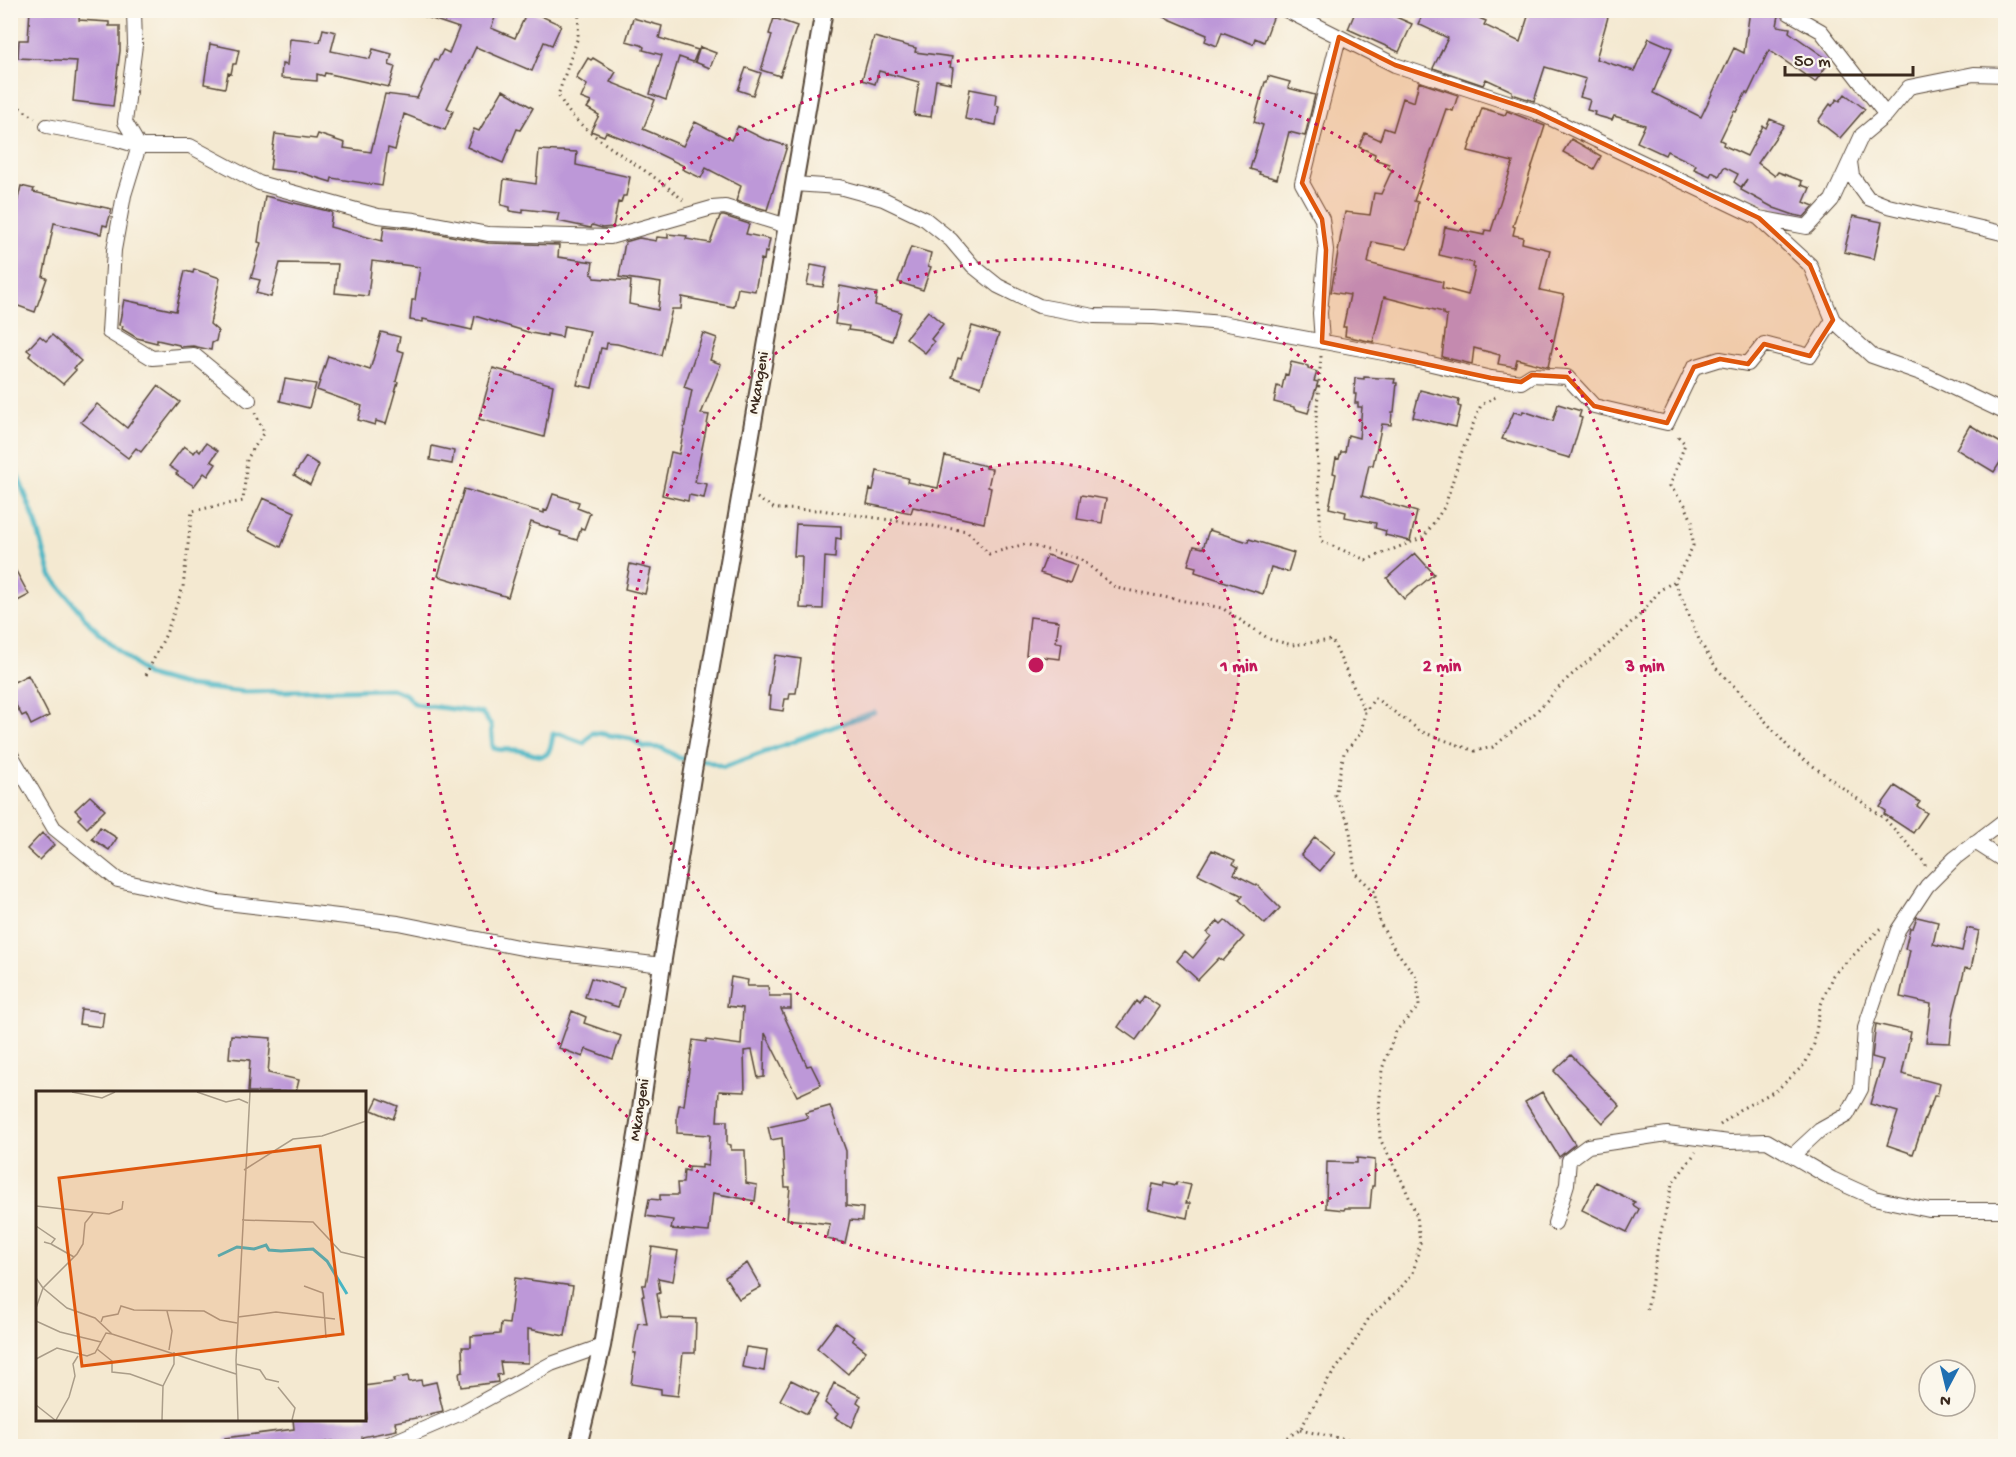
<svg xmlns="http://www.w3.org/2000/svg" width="2016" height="1457" font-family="'Gochi Hand',sans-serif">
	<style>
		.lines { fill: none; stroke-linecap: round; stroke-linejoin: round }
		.stream { stroke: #48b6c4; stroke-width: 5 }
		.building { fill: #bd98d8 }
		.minor-casing { stroke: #574739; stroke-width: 16 }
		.tertiary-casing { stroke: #574739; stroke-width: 20 }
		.path { stroke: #574739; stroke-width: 3; stroke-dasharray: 1.5 4.5; stroke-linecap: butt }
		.minor { stroke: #fff; stroke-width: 14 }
		.tertiary { stroke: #fff; stroke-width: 16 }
		.marked { fill: #df570d; fill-opacity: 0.2; stroke: #df570d; stroke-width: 4.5; stroke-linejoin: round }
		.ring { fill: none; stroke: #c2185b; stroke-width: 3; stroke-dasharray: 3 6 }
		.labels { text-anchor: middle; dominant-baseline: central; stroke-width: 6; stroke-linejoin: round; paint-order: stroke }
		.street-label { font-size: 16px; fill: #3b2a1e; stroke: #fbf7ec }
		.inset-river { fill: none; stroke: #48b6c4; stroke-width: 3 }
		.inset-road { fill: none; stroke: #aa9d89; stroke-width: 1.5 }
		.view { fill: #df570d; fill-opacity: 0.15; stroke: #df570d; stroke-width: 3 }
		.inset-edge { fill: none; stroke: #3b2a1e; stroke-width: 3 }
		.centre { fill: #c2185b; stroke: #fbf7ec; stroke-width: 3 }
		.ring-label { font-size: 18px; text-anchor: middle; font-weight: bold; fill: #c2185b; stroke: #fbf7ec; stroke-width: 6; stroke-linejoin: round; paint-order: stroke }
	</style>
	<rect width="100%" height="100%" fill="#fbf7ec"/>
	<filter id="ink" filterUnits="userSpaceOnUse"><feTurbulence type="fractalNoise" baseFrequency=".0167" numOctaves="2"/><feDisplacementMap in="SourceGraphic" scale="12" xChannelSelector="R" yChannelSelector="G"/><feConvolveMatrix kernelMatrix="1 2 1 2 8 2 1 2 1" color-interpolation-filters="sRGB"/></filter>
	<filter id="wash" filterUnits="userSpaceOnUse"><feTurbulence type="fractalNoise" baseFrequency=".008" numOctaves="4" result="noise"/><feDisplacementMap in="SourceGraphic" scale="24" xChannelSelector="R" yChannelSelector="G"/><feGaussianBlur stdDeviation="1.35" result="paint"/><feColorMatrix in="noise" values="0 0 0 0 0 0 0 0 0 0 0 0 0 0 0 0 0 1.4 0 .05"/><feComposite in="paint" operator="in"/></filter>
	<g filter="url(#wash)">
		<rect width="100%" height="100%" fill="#f4e9d1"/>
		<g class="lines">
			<path class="stream" d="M10 456 35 520 51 576 90 624 146 675 187 686 244 692 392 689 405 694 415 704 482 713 491 725 493 748C501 751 508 749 517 750 540 754 549 767 553 734H560L584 743 592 733H597L632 739 644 747 662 748 679 758 707 761 724 767 874 712"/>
		</g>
		<g id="blocks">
			<path class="building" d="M30 10H80L79 20 109 22V26H120V51L113 106 73 101 77 61 18 58 19 40H28Z
				M414 10H498L491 28 515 38 528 10 561 25 552 45 544 42 532 71 476 47 447 108 453 111 445 130 404 114 395 150 388 148 382 186 332 178 331 182 295 171V172L270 169 275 134 316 139 318 134 345 143 344 148 371 152 385 94 417 98 435 59 438 60 443 50 449 53 459 28 414 13Z
				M1148 10H1276L1264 42 1255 38 1253 44 1222 32 1217 46 1205 41 1207 35Z
				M1356 10H1380L1412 24 1399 52 1348 29Z
				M1425 10H1482L1479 18 1486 21 1484 25 1520 42 1530 10H1610L1596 59 1634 71 1649 38 1672 48 1653 93 1701 117 1734 48 1744 53 1750 10H1780L1777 26 1790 28 1789 32 1830 61 1815 82 1769 50 1748 94 1746 92 1736 112 1734 111 1720 140 1724 142 1723 145 1747 156 1763 126 1766 128 1770 119 1784 125 1758 163 1775 176 1778 172 1802 181 1801 185 1810 188 1804 202 1814 206 1804 217 1794 215 1774 208 1741 190 1747 179 1741 187 1734 182 1738 174 1724 167 1719 176 1712 172 1710 176 1694 169 1696 165 1667 151 1665 155 1637 142 1645 125 1614 116 1612 120 1594 115 1595 112 1587 110 1590 100 1580 97 1586 79 1545 67 1534 101 1512 94V91L1486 79 1483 85 1433 68 1448 38 1418 24Z
				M633 18 662 26 659 38 698 50 693 62 679 57 666 100 650 94 662 55 643 50 644 47 641 45 626 41Z
				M774 18 797 26 780 76 761 70 772 35 769 34Z
				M323 29 336 32 331 51 370 59 373 49 392 54 389 65 395 67 389 87 325 73 324 76 317 74V81L281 78 282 64 287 65 290 39 320 42Z
				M874 37 916 48 915 52 952 57 950 67 953 68 951 83 936 80 931 117 914 115 919 82 879 71 875 84 862 80Z
				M210 44 239 50 236 64H233L231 74 228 73 225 88 204 84Z
				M700 47 716 53 710 68 695 62Z
				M588 58 591 60 593 58 616 72 610 82 655 100 643 129 683 146 695 122 731 140 738 126 762 138 787 146 767 210 736 201 741 186 706 168 701 178 682 169 684 166 642 146 606 132 604 136 591 131 599 115 587 108 591 102 581 98 587 85 576 78Z
				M746 68 761 73 753 95 738 90Z
				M1268 76 1290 82 1288 88 1315 95 1305 136 1289 132 1277 179 1259 174 1260 172 1250 169 1263 125 1254 122 1265 82H1267Z
				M1419 82 1458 95 1453 111 1446 109 1414 201 1418 202 1413 232 1407 249 1372 242 1368 263 1443 282 1442 288 1468 295 1475 268 1473 267 1474 263 1439 255 1445 227 1484 235 1485 230 1491 231 1513 162 1468 151 1482 108 1505 115 1507 111 1545 126 1513 226 1515 227 1513 235 1523 237 1522 243 1550 250 1540 290 1564 295 1548 367 1517 359 1515 367 1498 364 1500 355 1474 348 1472 364 1442 357 1447 316 1443 314V312L1384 297 1373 342 1345 336 1346 327H1343L1350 295 1331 292 1345 212 1370 215 1374 193 1381 194 1392 170 1388 168 1389 164 1374 159 1375 154 1359 147 1365 133 1380 140 1384 128 1393 131 1403 98 1414 102Z
				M970 89 996 94 995 105 999 106 996 125 965 119Z
				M503 90 533 108 520 130 517 129 503 163 467 147 474 129 479 131Z
				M1845 94 1865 109 1840 138 1818 121 1830 104 1832 106 1837 99 1840 101Z
				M1571 139 1601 156 1594 169 1563 152Z
				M539 150 577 152 576 165 630 177 626 196H623L621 203 618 202 613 227 602 228 592 225 591 228 586 227 557 221 559 213 523 209V213L510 211V207L501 205 504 179 536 184Z
				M21 186 34 189 33 192 112 209 107 226 103 225 101 234 54 223 43 277 47 278 35 312 10 303V233Z
				M265 196 332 212 330 227 382 241 384 226 414 229 488 243 559 245 558 257 593 262 591 274 594 275V278L631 281 629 304 658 310 661 283 619 277 625 242 639 238 656 241 657 237 668 238V234L687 236 686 239 710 243 720 216H724L749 224 746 234 770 239 767 253 765 252 764 260 761 259 755 291 738 288 734 307 682 297 681 309H672L661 355 617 344 607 343 606 349 601 348 592 388 577 385 590 331 564 326 562 337 547 334V336L531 333 475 316 472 330 423 319V322L410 320 412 300H415L420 267 372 261 368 296 335 293 338 264 280 263 271 297 256 293 260 280 251 278 261 243 258 242Z
				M1853 216 1882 222 1874 259 1844 252Z
				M911 247 931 253 928 266 931 267 923 290 898 282Z
				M811 265 827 268 823 287 807 285Z
				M194 269 220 278 210 324 218 331 216 341 212 343 211 350 193 346 180 347 179 345 157 340V343L137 338 122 329 123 326 119 325 124 300 176 311 185 271 193 273Z
				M840 286 877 293 875 305 901 312 892 341 871 333 848 330 849 326 835 324Z
				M928 311 943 324 931 339 934 342 925 353 906 338Z
				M972 326 999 334 981 387 952 377 958 358 961 359Z
				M381 332 400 337 397 350 404 352 396 381 398 382 386 424 376 421 375 425 358 420 362 406 317 390 328 356 370 370Z
				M703 333 717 338 710 360 721 364 701 414 709 415 695 482 707 484 704 498 689 495 688 501 662 495 671 452 679 454 692 390 684 387Z
				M52 335 81 361 74 368 76 370 63 384 29 356 31 353 27 350 40 336 46 341Z
				M1291 362 1308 366V369L1317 372 1314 381 1318 382 1308 413 1294 409V407L1274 402 1277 386 1282 388 1285 374 1288 375Z
				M493 368 553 385 544 437 479 419Z
				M1364 377 1395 379 1394 383H1397L1394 412H1392L1391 425 1382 424 1373 465H1369L1362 496 1417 512 1410 541 1385 535 1386 531 1375 528 1376 523 1345 517 1346 512 1329 508 1336 474 1333 473 1336 458 1339 459 1341 452H1345L1348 435 1359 438 1362 407H1358V403H1355L1356 394H1354L1355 378 1364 379Z
				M285 379 316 384 309 408 280 401Z
				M158 386 180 402 141 452 136 448 128 458 81 422 97 404 127 428Z
				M1420 390 1459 400 1458 406 1461 407 1456 427 1413 417Z
				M1558 404 1581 411 1579 417 1582 418 1570 458 1502 439 1514 412 1522 414 1523 411 1553 421Z
				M1970 425 2006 446V453L1994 472 1956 449Z
				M206 443 218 451 211 461 216 464 208 476 204 473 194 486 176 474 178 472 169 466 184 446 194 453 197 449 200 452Z
				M432 446 454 451 452 464 430 460Z
				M945 456 986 466V468L992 469 988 487 991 488 984 523 913 507 911 513 867 504 870 489 873 490 877 471 908 478 907 482 938 488Z
				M306 457 319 465 310 485 294 475Z
				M464 489 544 513V510L547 511 553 494 579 502 577 508 590 513 584 529 581 528 577 540 560 535 561 532 531 522 508 597 438 576Z
				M1081 495 1106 499 1102 523 1077 519Z
				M263 498 295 512 281 547 248 531Z
				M796 524 841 526V539L836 538 835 558 825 557 823 609 800 608 802 556H794Z
				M1209 530 1248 542 1249 539 1294 553 1288 572 1271 567 1263 594 1195 572 1196 567 1188 565 1194 546 1203 548Z
				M1415 553 1434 574 1404 599 1387 578Z
				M1047 555 1077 565 1070 583 1040 573Z
				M10 560 29 595 10 605Z
				M630 564 651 569 645 594 625 589Z
				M1030 617 1059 621 1056 642 1062 643 1060 659 1026 655Z
				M775 655 801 659 796 693H790L789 699H785L783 711 770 709 771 696H768Z
				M28 675 49 716 31 725 26 714 22 716 10 694V684Z
				M1895 786 1920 802 1917 806 1927 813 1913 833 1884 814 1886 811 1880 807Z
				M90 796 105 810 87 828 78 819 81 816 75 810Z
				M100 827 117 838 109 850 92 839Z
				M42 833 54 845 39 860 27 849Z
				M1315 837 1335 853 1320 871 1301 855Z
				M1212 850 1235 860 1233 864 1238 867 1234 874 1258 886 1280 908 1265 924 1239 900 1243 896 1198 874Z
				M1917 917 1938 922 1933 944 1962 951 1967 928 1979 931 1971 969 1965 968 1953 1016 1950 1043 1926 1042 1931 1004 1900 997 1910 950 1905 949 1910 928H1913Z
				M1225 920 1244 937 1223 961 1219 958 1198 980 1177 961 1185 951 1193 958 1211 936 1207 933 1218 921 1221 924Z
				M731 977 748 980 747 986H768L769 996H791V1009H781L807 1066 811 1065 821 1085 797 1096 765 1033 764 1077 758 1078 752 1050 744 1051 745 1092 719 1091 717 1121H727V1144L731 1145V1150H745L746 1183 757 1185 755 1201 713 1193 709 1232 671 1229 673 1220 646 1216 649 1199 660 1200V1195H678L677 1183H683L684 1170 689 1171V1167L702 1168V1165L708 1166 710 1135 677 1133V1116L679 1105H684L693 1040 706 1042V1040L741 1045 743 1008 727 1006Z
				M591 978 624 988 618 1007 585 997Z
				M1144 996 1160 1007 1136 1040 1118 1027 1136 1001 1139 1004Z
				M81 1009 104 1012 102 1027 79 1024Z
				M572 1011 586 1017 584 1023 621 1036 613 1059 586 1049 583 1057 559 1048Z
				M1876 1024 1911 1032 1902 1074 1940 1084 1937 1096H1934L1930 1108 1929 1107 1913 1154 1887 1145 1898 1112 1870 1104 1883 1060 1872 1057Z
				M231 1035 271 1038 268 1073 299 1080 296 1092H248L250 1060 229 1058Z
				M1571 1055 1620 1106 1603 1123 1554 1071Z
				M1542 1092 1575 1144 1559 1157 1525 1102Z
				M378 1098 398 1106 393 1119 372 1110Z
				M830 1106 846 1151V1206L863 1208 862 1221 850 1220 845 1243 827 1239 830 1224 787 1219 790 1187H785L782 1138 771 1140 768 1127 808 1118 805 1113Z
				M1357 1158 1375 1160 1374 1186H1372L1370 1208H1345L1344 1210 1326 1208 1327 1162 1357 1163Z
				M1164 1182 1176 1185 1177 1182 1191 1185 1186 1203H1190L1187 1218 1148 1209 1153 1184 1163 1186Z
				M1596 1182 1635 1202 1633 1205 1639 1209 1627 1232 1582 1210Z
				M652 1247 678 1251 673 1281 658 1278 660 1293 657 1294 661 1318 696 1319 695 1353H683L678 1396 661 1394V1389L631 1384 636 1353H633L638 1323 647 1324 642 1296H644L642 1285H646Z
				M747 1263 761 1287 739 1299 725 1277Z
				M515 1278 573 1286 565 1336 528 1329V1363L500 1362 502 1374 497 1375 498 1382 461 1387 459 1373 463 1372V1367L462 1347H471V1336L500 1334 501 1323 509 1324Z
				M836 1323 854 1337 852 1340 866 1351 848 1374 817 1348Z
				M746 1347 767 1350 764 1371 742 1367Z
				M408 1376 409 1382 421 1380 422 1385 436 1382 443 1411 430 1414 431 1415 395 1422 397 1430 362 1437 363 1446H334L333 1441 304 1446H226L225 1438 294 1429 293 1419H367L364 1386 394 1382 393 1379Z
				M791 1380 819 1394 807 1414 780 1400Z
				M834 1383 860 1396 857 1402 861 1405 852 1427 835 1418 838 1414 825 1403Z"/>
		</g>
	</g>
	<g filter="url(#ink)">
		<use href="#blocks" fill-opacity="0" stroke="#574739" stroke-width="1.5"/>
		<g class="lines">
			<g class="minor-casing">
				<path id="minor" d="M134 10 135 45 125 122 139 146 124 195 114 250 109 332 152 358 194 355 249 400
					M1286 10 1395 65 1535 111 1759 218 1807 227 1832 200 1862 135 1886 115 1909 87 1974 74 2006 75
					M1790 10 1789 13 1821 31 1886 115
					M47 126 115 139 139 146H190L259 183 378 216 415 220 488 234 610 237 712 208 725 207 787 226
					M1850 162 1852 176 1868 198 1888 206 2006 234
					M794 184 839 187 883 199 925 219 951 240 973 266 998 286 1039 306 1094 316 1154 317 1222 323 1389 354 1491 378 1521 382 1532 375 1567 377 1594 406 1667 423 1694 367 1720 359 1748 364 1764 344 1810 356 1833 320
					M1759 218 1810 265 1833 320 1872 356 1926 375 2006 413
					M1322 342 1320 313 1326 250 1322 219 1302 183 1339 37
					M10 753 54 828 118 880 218 902 398 923 527 949 662 965
					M1975 842 2006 862
					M1793 1155 1820 1130 1847 1115 1861 1089 1865 1028 1898 930 1927 886 1955 858 2006 819
					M1555 1223 1567 1184 1569 1160 1588 1146 1667 1134 1729 1142 1767 1141 1832 1179 1874 1198 1929 1210H2006
					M384 1446 459 1414 551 1364 602 1346"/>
			</g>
			<g class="tertiary-casing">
				<path id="tertiary" d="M578 1446 602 1346 638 1129 662 965 693 771 824 10"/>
			</g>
			<path class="path" d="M579 10 578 37 558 95C563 103 568 112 574 118 607 150 650 170 683 200
				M10 101 35 118
				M1321 356 1316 421 1321 541 1366 560 1424 537 1445 506 1461 454 1481 405 1499 395
				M757 498 775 509 821 510 967 531 989 554 1025 544 1081 559 1116 588 1222 608 1269 639 1292 645 1332 640 1365 712
				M1675 582 1700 642 1717 669 1736 688 1790 749 1885 819 1925 863V866
				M146 675 166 634 183 587 192 511 243 501 247 459 264 432 255 413
				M1720 1125 1739 1110 1777 1090 1805 1064 1814 1044 1820 1007 1833 975 1880 929 1884 927
				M1647 1310 1658 1245 1672 1184 1696 1152
				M1300 1430 1377 1446
				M1271 1446 1300 1430 1328 1380 1348 1353 1369 1318 1397 1292 1413 1273 1420 1243 1417 1216 1402 1181 1380 1139 1379 1109 1382 1069 1396 1031 1419 1006 1417 978 1394 948 1380 923 1374 891 1355 873 1349 823 1335 795 1344 753 1361 733 1365 712 1375 698 1422 732 1475 751 1493 747 1534 714 1568 678 1617 637 1643 612 1660 590 1675 581 1693 546 1692 521 1685 505 1670 486 1685 444 1676 434"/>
			<use href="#minor" class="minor"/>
			<use href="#tertiary" class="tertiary"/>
		</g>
	</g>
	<path class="marked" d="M1339 37 1395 65 1535 111 1759 218 1810 265 1833 320 1810 356 1764 344 1748 364 1720 359 1694 367 1667 423 1594 406 1567 377 1532 375 1521 382 1491 378 1322 342 1326 250 1322 219 1302 183Z"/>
	<circle cx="1036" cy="665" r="203" fill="#c2185b" fill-opacity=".12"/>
	<g class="ring">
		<circle cx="1036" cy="665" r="203"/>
		<circle cx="1036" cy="665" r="406"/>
		<circle cx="1036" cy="665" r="609"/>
	</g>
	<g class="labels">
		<g class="street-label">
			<text transform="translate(760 383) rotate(-80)">Mkangeni</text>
			<text transform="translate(641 1110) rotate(-81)">Mkangeni</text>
		</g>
	</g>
	<g transform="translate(36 1091)">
		<rect width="330" height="330" fill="#f4e9d1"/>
		<path class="inset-river" d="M182 165 201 156 218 158 230 154 233 159 245 160 277 158 291 170 311 203"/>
		<path class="inset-road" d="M36 1 66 7 79 1M161 1 190 11 203 8 212 12M208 79 257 48 286 45 330 30M0 115 73 123 86 118 87 110M206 129 277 131 305 161 330 167M0 135 19 148 15 153 8 151M15 153 38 166M0 187 7 197 41 163 47 153 49 132 57 122M268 195 287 202 290 247M0 217 7 197 31 217 59 227 76 243M131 220 136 240 133 259M202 226 240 221 299 228M0 230 24 241 65 251M65 231 67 226 82 223 85 215 98 219 168 220 184 229 201 232M61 258 76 270V281L94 283 127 295M0 268 21 257 51 265 59 262 70 242 76 243 200 283M200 273 224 279 230 288 243 291M242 296 259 317 256 329M0 314 19 329M20 329 33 306 39 285 37 273 42 265M126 329 127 295 138 273V261M202 329 200 269 214 1"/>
		<path class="view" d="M284 55 307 243 46 275 23 87Z"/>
		<rect width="330" height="330" class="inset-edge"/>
	</g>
	<circle cx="1036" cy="665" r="9" class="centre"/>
	<g class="ring-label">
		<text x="1239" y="671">1 min</text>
		<text x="1442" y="671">2 min</text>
		<text x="1645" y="671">3 min</text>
	</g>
	<rect width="2016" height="1457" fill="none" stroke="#fbf7ec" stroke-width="36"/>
	<g transform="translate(1947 1388) rotate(187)"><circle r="28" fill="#fbf7ec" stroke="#aea59a" stroke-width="1.5"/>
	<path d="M0-4.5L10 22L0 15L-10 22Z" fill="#1f6fb2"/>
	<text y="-9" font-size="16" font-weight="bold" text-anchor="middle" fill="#3b2a1e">N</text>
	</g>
	<path d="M1785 66v9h128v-9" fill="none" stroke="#3b2a1e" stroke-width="3"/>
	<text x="1794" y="66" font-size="18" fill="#3b2a1e" stroke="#fbf7ec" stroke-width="4.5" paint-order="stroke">50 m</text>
</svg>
